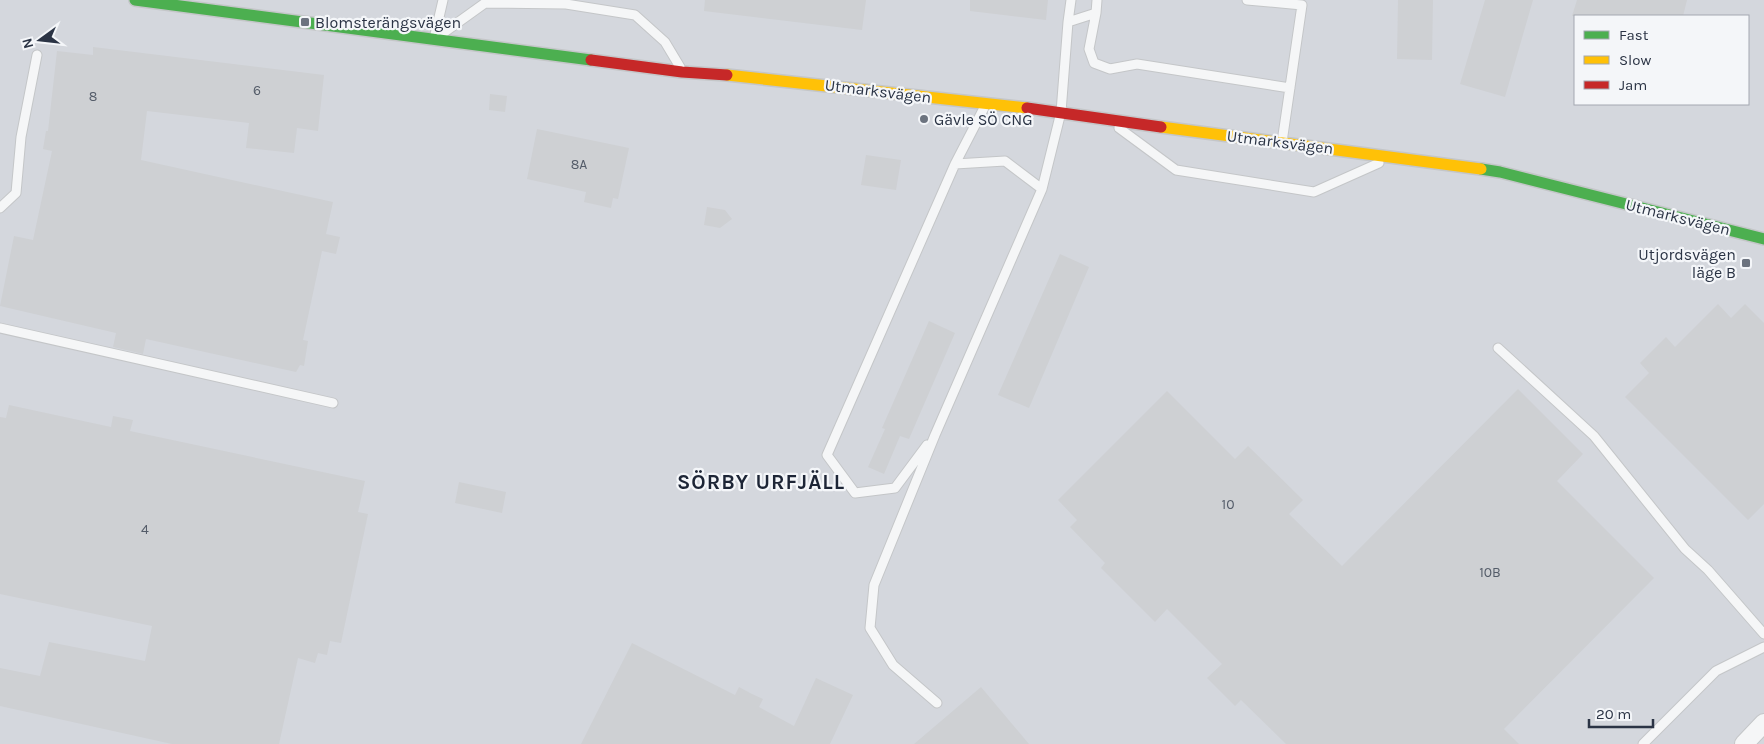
<svg xmlns="http://www.w3.org/2000/svg" width="1764" height="744" font-family="Karla,sans-serif">
	<style>
		.built { fill: #d4d7dd; fill-rule: evenodd }
		.building { fill: #ced0d3 }
		.lines { fill: none; stroke-linecap: round; stroke-linejoin: round }
		.lane-casing { stroke: #c4c6c8; stroke-width: 11 }
		.street-casing { stroke: #c4c6c8; stroke-width: 20 }
		.fast-casing { stroke: #c4c6c8; stroke-width: 14 }
		.slow-casing { stroke: #c4c6c8; stroke-width: 14 }
		.jam-casing { stroke: #c4c6c8; stroke-width: 14 }
		.lane { stroke: #f5f6f7; stroke-width: 9 }
		.street { stroke: #f5f6f7; stroke-width: 18 }
		.fast { stroke: #4caf50; stroke-width: 11 }
		.slow { stroke: #ffc107; stroke-width: 11 }
		.jam { stroke: #c62828; stroke-width: 11 }
		.poi-dot { fill: #6c737f; stroke: #f4f6f9; stroke-width: 2 }
		.labels { text-anchor: middle; dominant-baseline: central; stroke-width: 4.5; stroke-linejoin: round; paint-order: stroke }
		.number-label { font-size: 14px; fill: #545c69 }
		.poi-label { font-size: 16px; fill: #2b3445; stroke: #f4f6f9; text-anchor: start }
		.street-label { font-size: 16px; fill: #2b3445; stroke: #f4f6f9 }
		.district-label { font-size: 21px; font-weight: bold; letter-spacing: 1px; fill: #1d2536; stroke: #f4f6f9 }
	</style>
	<rect width="100%" height="100%" fill="#e6e8ea"/>
	<path class="built" d="M0 0H1764V744H0ZM1575 16H1748V104H1575Z"/>
	<path class="building" d="M705 0H866L862 30 704 11Z
		M970 0H1048L1046 20 970 11Z
		M1398 0H1433L1432 60 1397 59Z
		M1485 0H1533L1505 97 1460 84Z
		M1577 0H1687L1683 16H1572Z
		M93 47 324 75 318 131 297 128 294 153 246 148 249 123 147 111 141 160 333 202 326 234 340 237 336 254 322 251 303 340 308 341 304 366 300 365 296 372 146 339 143 354 113 347 116 333 0 306 14 236 33 240 52 151 43 149 46 131H48L57 51 93 55Z
		M490 94 507 96 505 112 489 110Z
		M537 129 629 148 618 199 613 198 611 208 584 202 586 192 527 179Z
		M866 155 901 160 896 190 861 185Z
		M707 207 725 210 732 219 720 228 704 225Z
		M1060 254 1089 267 1029 408 998 395Z
		M1718 304 1731 318 1745 304 1764 323V504L1748 520 1625 397 1649 373 1640 363 1666 337 1675 347Z
		M929 321 955 333 909 439 900 436 884 474 868 467 885 429 882 428Z
		M1518 389 1583 454 1557 481 1654 578 1504 729 1519 744H1286L1241 700 1235 706 1207 678 1222 664 1167 609 1155 622 1101 568 1105 563 1070 527 1077 520 1058 500 1167 391 1235 459 1248 446 1303 500 1289 514 1342 566Z
		M9 405 111 427 113 416 133 420 130 431 365 481 358 512 368 514 341 643 330 641 327 655 318 653 315 663 298 658 279 744H172L0 706V668L40 676 49 642 145 661 152 626 0 594V417L6 418Z
		M459 482 506 492 502 513 455 503Z
		M632 643 735 695 739 687 752 694 763 699 759 707 794 726 816 678 853 695 830 744H581Z
		M981 687 1029 744H914Z"/>
	<g class="lines">
		<g class="lane-casing">
			<path id="lane" d="M1247 0 1302 5 1282 142
				M1096 13 1089 49 1094 63 1110 69 1137 64 1290 88
				M1068 22 1071 0
				M439 36 485 3 566 4 635 15 665 42 680 67
				M434 39 443 0
				M1119 128 1176 170 1314 192 1379 163
				M955 164 1005 161 1042 189
				M0 208 16 193 21 137 37 55
				M0 328 333 403
				M1498 348 1594 436 1685 549 1708 570 1764 634
				M927 445 895 488 855 493 827 455 955 164 985 106
				M937 703 893 665 870 628 874 585 935 435 1042 189 1061 112 1068 22 1096 13 1097 0
				M1643 744 1716 671 1764 647"/>
		</g>
		<g class="street-casing">
			<path id="street" d="M1744 744 1764 723"/>
		</g>
		<g class="fast-casing">
			<path id="fast" d="M135 0 591 60
				M1481 169 1500 172 1764 239"/>
		</g>
		<g class="slow-casing">
			<path id="slow" d="M727 75 1027 108
				M1161 127 1481 169"/>
		</g>
		<g class="jam-casing">
			<path id="jam" d="M591 60 682 72 727 75
				M1027 108 1161 127"/>
		</g>
		<use href="#lane" class="lane"/>
		<use href="#street" class="street"/>
		<use href="#fast" class="fast"/>
		<use href="#slow" class="slow"/>
		<use href="#jam" class="jam"/>
	</g>
	<g class="poi-dot">
		<rect x="300" y="17" width="10" height="10" rx="2.5"/>
		<circle cx="924" cy="119" r="5"/>
		<rect x="1741" y="258" width="10" height="10" rx="2.5"/>
	</g>
	<g class="labels">
		<g class="number-label">
			<text x="257" y="90">6</text>
			<text x="93" y="96">8</text>
			<text x="579" y="164">8A</text>
			<text x="1228" y="504">10</text>
			<text x="145" y="529">4</text>
			<text x="1490" y="572">10B</text>
		</g>
		<g class="poi-label">
			<text x="315" y="22">Blomsterängsvägen</text>
			<text x="934" y="119">Gävle SÖ CNG</text>
			<text x="1736" y="254" text-anchor="end">Utjordsvägen<tspan x="1736" dy="18">läge B</tspan></text>
		</g>
		<g class="street-label">
			<text transform="translate(878 91) rotate(7)">Utmarksvägen</text>
			<text transform="translate(1280 142) rotate(7)">Utmarksvägen</text>
			<text transform="translate(1678 217) rotate(14)">Utmarksvägen</text>
		</g>
		<g class="district-label">
			<text x="761" y="482">SÖRBY URFJÄLL</text>
		</g>
	</g>
	<rect x="1574" y="15" width="175" height="90" fill="#f4f6f9" stroke="#a4a8b1"/>
	<rect x="1584" y="31" width="25" height="8" fill="#4caf50" stroke="#a4a8b1"/>
	<text x="1619" y="40" font-size="15" fill="#2b3445">Fast</text>
	<rect x="1584" y="56" width="25" height="8" fill="#ffc107" stroke="#a4a8b1"/>
	<text x="1619" y="65" font-size="15" fill="#2b3445">Slow</text>
	<rect x="1584" y="81" width="25" height="8" fill="#c62828" stroke="#a4a8b1"/>
	<text x="1619" y="90" font-size="15" fill="#2b3445">Jam</text>
	<g transform="translate(40 40) rotate(255)" stroke="#f4f6f9" stroke-width="4" paint-order="stroke">
	<path d="M0-4L9 19L0 12L-9 19Z" fill="#2b3445"/>
	<text y="-8" font-size="14" font-weight="bold" text-anchor="middle" fill="#2b3445">N</text>
	</g>
	<path d="M1589 719v8h64v-8" fill="none" stroke="#2b3445" stroke-width="2.5"/>
	<text x="1596" y="719" font-size="15" fill="#2b3445" stroke="#f4f6f9" stroke-width="4" paint-order="stroke">20 m</text>
</svg>
